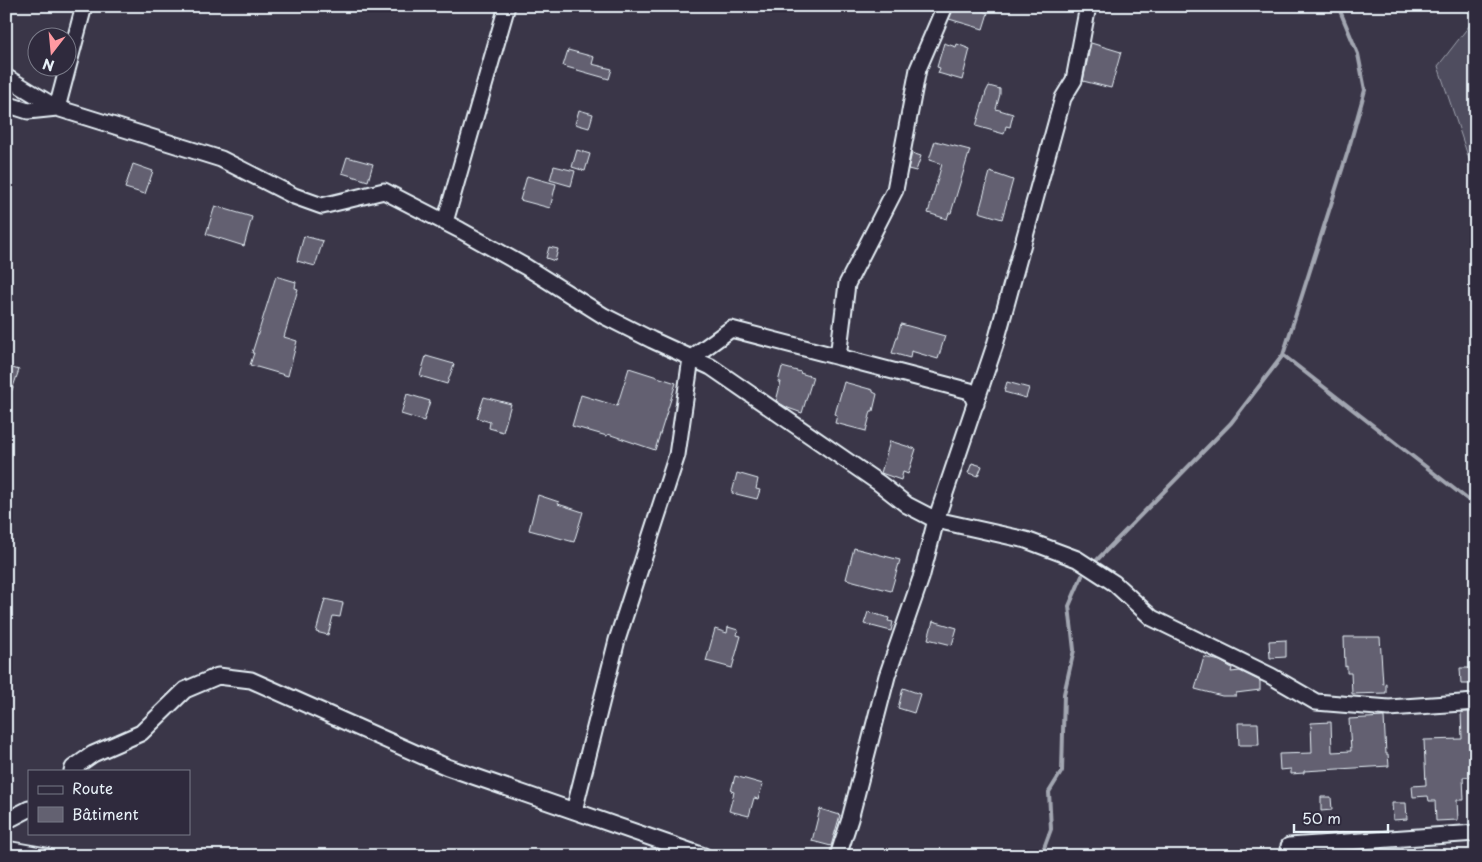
<svg xmlns="http://www.w3.org/2000/svg" width="1482" height="862" font-family="'Playpen Sans',sans-serif">
	<style>
		.green { fill: #504e5f; stroke: #9ca0ac }
		.lines { fill: none; stroke-linecap: round; stroke-linejoin: round }
		.stream { stroke: #a2a6b1; stroke-width: 4 }
		.building { fill: #636171; stroke: #e8f1f8 }
		.minor-casing { stroke: #e8f1f8; stroke-width: 19 }
		.minor { stroke: #2f2a3d; stroke-width: 15 }
	</style>
	<rect width="100%" height="100%" fill="#3a3648"/>
	<filter id="ink" filterUnits="userSpaceOnUse"><feTurbulence type="fractalNoise" baseFrequency=".02" numOctaves="2"/><feDisplacementMap in="SourceGraphic" scale="10" xChannelSelector="R" yChannelSelector="G"/><feConvolveMatrix kernelMatrix="1 2 1 2 8 2 1 2 1" color-interpolation-filters="sRGB"/></filter>
	<g filter="url(#ink)">
		<path class="green" d="M1476 17V180L1438 66Z"/>
		<g class="lines">
			<path class="stream" d="M1283 355 1476 506
				M1095 562 1231 423 1283 355 1348 151 1365 90 1358 54 1338 6
				M1041 856 1051 829 1049 792 1062 771 1064 694 1074 650 1069 606 1082 576"/>
		</g>
		<path class="building" d="M954 6H967L988 13 983 29 949 19Z
			M944 43 956 47 957 44 970 49 962 80 938 73 940 68 937 67Z
			M1091 43 1121 52 1111 88 1083 81Z
			M568 50 594 57 592 64 612 69 609 79 563 66Z
			M989 86 1000 89V94L996 109 1013 114 1010 127 1006 126 1004 134 976 126 986 92Z
			M579 110 593 114 589 128 575 124Z
			M935 141 970 150 951 213H949L947 219 928 213 942 164 929 160Z
			M577 150 590 154 585 171 572 167Z
			M912 153 921 156 916 171 908 169Z
			M347 157 373 164 368 181 342 173Z
			M133 164 153 171 145 194 125 188Z
			M554 166 575 171 571 186 550 180Z
			M990 172 1013 180 1002 219 979 212Z
			M527 176 556 184 550 208 520 200Z
			M215 206 252 217 244 246 206 234Z
			M304 236 323 241 315 266 297 261Z
			M549 247 558 249 555 261 546 258Z
			M276 276 296 282 295 288 298 289 284 337 297 341 288 376 250 365 254 353H252Z
			M901 324 945 336 938 359 911 351 910 358 892 353Z
			M426 356 454 364 447 384 420 376Z
			M6 366 19 370 8 401H6Z
			M782 367 801 372 800 373 813 377 802 413 788 408 776 401 781 382H778Z
			M629 368 676 383 655 450 608 434 607 436 572 426 581 395 617 406Z
			M844 382 873 390V392L877 394 873 411H871L866 431 835 423 837 415 835 414Z
			M1007 382 1029 388 1026 398 1004 392Z
			M407 394 430 401 424 421 401 414Z
			M484 397 511 404 503 432 489 428 490 422 477 418Z
			M890 441 916 449 908 474 903 472 901 480 881 473Z
			M972 463 982 466 978 476 968 473Z
			M737 473 758 479 756 489 760 490 757 499 732 493Z
			M538 495 559 502 558 504 583 512 574 542 529 530Z
			M854 548 900 560 891 591 846 579Z
			M325 599 343 603 340 617 333 616 328 635 316 632Z
			M868 612 889 618 888 621 893 622 891 631 864 624Z
			M933 621 957 628 952 645 928 639Z
			M728 627 738 630 737 635 741 636 732 668 706 661 715 629 727 633Z
			M1344 637H1380L1383 684 1386 683V693L1352 694 1351 673H1347V666L1345 667Z
			M1286 640V657L1270 658 1269 641Z
			M1204 657 1220 661 1232 668 1231 672 1240 671 1260 681V690L1236 693V696H1222L1195 689Z
			M1460 668H1476V684H1461Z
			M903 688 920 694 914 713 898 708Z
			M1461 712H1474L1475 716 1476 776 1463 777 1464 800H1457L1458 820 1436 821 1435 801H1429L1428 796 1413 797 1412 786 1426 785 1424 740 1462 739Z
			M1384 717 1386 754H1388L1389 766 1304 771V773L1291 774V769L1280 770 1279 754 1312 753 1311 723 1331 722 1332 752 1351 751 1349 719Z
			M1238 723H1258L1259 745H1239Z
			M735 776 763 784 758 799 754 798 749 816 729 811 734 792 731 791Z
			M1321 797H1331L1332 810 1321 811Z
			M1392 803H1406L1407 819 1393 820Z
			M820 809 840 815 831 846 812 841Z"/>
		<g class="lines">
			<g class="minor-casing">
				<path id="minor" d="M6 77 57 108 221 159 294 196 322 206 384 191 460 230 526 267 604 316 652 340 711 367 879 483 907 505 936 520 1026 540 1077 559 1114 583 1152 618 1271 676 1316 702 1389 708 1476 702
					M6 104 28 111 57 108 84 6
					M445 222 507 6
					M838 357 847 284 895 190 918 69 945 6
					M72 771 73 768 93 754 141 733 185 690 218 676 251 680 447 767 704 856
					M574 811 617 640 677 455 691 358 731 329 970 391 976 404
					M6 821 29 809
					M1289 846 1476 833
					M6 849 46 856
					M838 856 850 819 887 676 921 578 936 520 995 345 1063 98 1074 80 1088 6"/>
			</g>
			<use href="#minor" class="minor"/>
		</g>
	</g>
	<rect width="1482" height="862" fill="none" stroke="#2f2a3d" stroke-width="25"/>
	<rect x="12" y="12" width="1457" height="837" fill="none" stroke="#e8f1f8" stroke-width="2" filter="url(#ink)"/>
	<rect x="28" y="770" width="162" height="65" fill="#2f2a3d" stroke="#797a88"/>
	<rect x="38" y="786" width="25" height="8" fill="#2f2a3d" stroke="#797a88"/>
	<text x="72" y="794" font-size="15" fill="#e8f1f8">Route</text>
	<rect x="38" y="807" width="25" height="15" fill="#636171" stroke="#797a88"/>
	<text x="72" y="820" font-size="15" fill="#e8f1f8">Bâtiment</text>
	<g transform="translate(52 52) rotate(196)"><circle r="24" fill="#2f2a3d" stroke="#797a88"/>
	<path d="M0-4L9 19L0 12L-9 19Z" fill="#ff9aa2"/>
	<text y="-8" font-size="14" font-weight="bold" text-anchor="middle" fill="#e8f1f8">N</text>
	</g>
	<path d="M1294 824v8h94v-8" fill="none" stroke="#e8f1f8" stroke-width="2.5"/>
	<text x="1302" y="824" font-size="15" fill="#e8f1f8" stroke="#2f2a3d" stroke-width="4" paint-order="stroke">50 m</text>
</svg>
